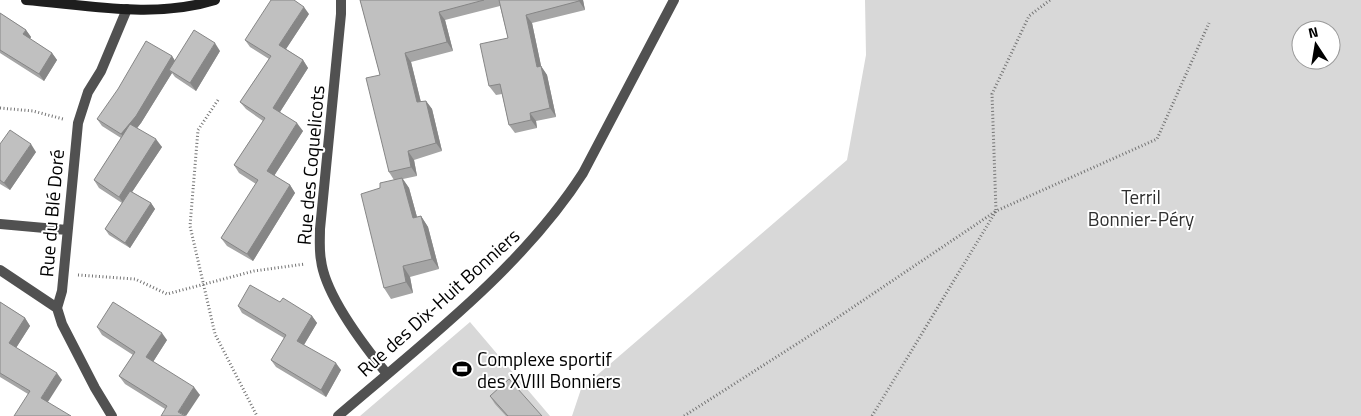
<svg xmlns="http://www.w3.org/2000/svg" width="1361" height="416" font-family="'Titillium Web',sans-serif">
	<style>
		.green { fill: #d8d8d8; fill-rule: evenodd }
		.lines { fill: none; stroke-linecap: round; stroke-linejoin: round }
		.path { stroke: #737373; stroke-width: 3; stroke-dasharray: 1 2.5; stroke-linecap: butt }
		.street { stroke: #515151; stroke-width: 10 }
		.secondary { stroke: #1e1e1e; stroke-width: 10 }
		.wall { fill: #a5a5a5 }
		.shaded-wall { fill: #868686 }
		.building { fill: #c0c0c0; stroke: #868686 }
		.labels { text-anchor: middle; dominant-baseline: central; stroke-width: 4; stroke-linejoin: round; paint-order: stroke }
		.street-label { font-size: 19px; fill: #000; stroke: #fff }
		.park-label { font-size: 19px; fill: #2f2f2f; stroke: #fff }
		.poi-label { font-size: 19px; fill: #000; stroke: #fff; text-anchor: start }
	</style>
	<rect width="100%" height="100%" fill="#fff"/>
	<path class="green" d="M865 0H1361V416H572L581 389 847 160 866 55ZM1301 30H1331V60H1301Z
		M470 322 550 416H360Z"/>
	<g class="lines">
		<path class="path" d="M218 100 198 130 190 226 215 334 257 416
			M0 108 33 111 63 119
			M78 275 135 279 167 294 254 271 305 264
			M684 416 828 324 996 211 992 94 1029 16 1050 0
			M872 416 996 211 1157 139 1209 23"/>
		<path class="street" d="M341 0V14L320 229C320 240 319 250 321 260 325 295 365 347 387 374
			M0 224 67 230
			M0 270 57 308
			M112 416 95 388 62 324 57 308 62 291 78 123 88 92 101 71 127 9
			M338 416C423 343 522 268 583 173L674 0"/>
		<path class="secondary" d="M26 0C87 5 155 19 215 0"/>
	</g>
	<path class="wall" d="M360 0H583L585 10 532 23 541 66 547 75 556 117 536 121 537 128 515 133 509 125 502 94 496 95 489 86 508 38 500 6 445 20 453 51 411 62 421 102 426 101 432 109 442 151 414 160 417 176 403 179 409 188 417 217 421 216 428 227 439 269 410 277 413 293 391 299 384 288 380 188 394 180 389 172 380 75Z
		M0 13 26 30 31 37 30 39 52 53 57 60 44 81 0 53Z
		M309 14 286 49 303 60 308 68 280 112 303 131 274 176 290 185 295 193 253 261 227 246 221 238 256 184 239 173 234 165 263 121 246 109 240 102 269 59 250 47 245 40Z
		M220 51 196 91 175 77 172 73 141 123 137 128 162 147 132 192 151 203 155 209 130 248 109 235 105 229 122 203 99 188 94 180 121 138 102 126 97 119 172 56 175 61Z
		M0 144 36 152 10 190 0 184Z
		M0 302 25 318 30 326 16 348 62 380 28 394 0 377Z
		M280 302 312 316 317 323 304 345 341 370 326 397 276 367 271 360 284 338 242 313 238 306Z
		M97 327 167 340 153 362 200 395 165 409 125 384 119 376 133 355 102 335Z
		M490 396 542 416H506L495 404Z"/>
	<path class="shaded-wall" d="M579 0H583L585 10 579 1Z
		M304 7 309 14 284 52 279 45Z
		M439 12 445 20 453 51 447 42Z
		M526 15 532 23 543 75 537 67Z
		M26 30 31 37 28 42 23 34Z
		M215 43 220 51 196 91 190 83Z
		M52 53 57 60 44 81 39 74Z
		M405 53 411 62 423 111 417 102Z
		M172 56 177 64 169 70 172 73 141 123 127 141 121 134Z
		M303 60 308 68 278 115 273 108Z
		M541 66 547 75 556 117 550 108Z
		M426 101 432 109 442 151 436 143Z
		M530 113 536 121 537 128 531 120Z
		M297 123 303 131 272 179 267 171Z
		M156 139 162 147 124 204 119 197Z
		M31 144 36 152 10 190 4 183Z
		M408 151 414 160 417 176 411 167Z
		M402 178 409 188 420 228 413 218Z
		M290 185 295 193 253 261 247 254Z
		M151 203 155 209 130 248 125 243Z
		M421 216 428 227 439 269 432 259Z
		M403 266 410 277 413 293 406 282Z
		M312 316 317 323 302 348 297 341Z
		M25 318 30 326 14 351 9 343Z
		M162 333 167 340 151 365 146 357Z
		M336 363 341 370 326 397 321 390Z
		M57 373 62 380 46 405 41 398Z
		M194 387 200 395 186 416 178 412Z"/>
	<path class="building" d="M271 0H294L304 7 279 45 303 60 273 108 297 123 267 171 290 185 247 254 221 238 258 180 234 165 265 118 240 102 271 56 245 40Z
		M360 0H484L439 12 447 42 405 53 417 102 426 101 436 143 408 151 411 167 389 172 366 78 380 75Z
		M499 0H579V1L526 15 537 67 541 66 550 108 530 113 531 120 509 125 500 84 489 86 480 44 508 38Z
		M0 13 26 30 23 34 52 53 39 74 0 50Z
		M194 30 215 43 190 83 169 70Z
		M146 41 172 56 136 116 121 134 97 119 118 89Z
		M130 124 156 139 119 197 94 180Z
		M10 130 31 144 4 183 0 180V144Z
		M402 178 413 218 421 216 432 259 403 266 406 282 384 288 361 194 380 188V183Z
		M130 191 151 203 125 243 105 229Z
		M250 285 280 302 283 298 312 316 297 341 336 363 321 390 271 360 286 335 238 306Z
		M0 302 25 318 9 343 57 373 41 398 71 416H14L30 391 0 373Z
		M113 302 162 333 146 357 194 387 178 412 185 416H161L167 406 119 376 135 352 97 327Z
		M509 379 542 416H508L490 396Z"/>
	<defs>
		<g id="stadium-bare" transform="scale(1.5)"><path d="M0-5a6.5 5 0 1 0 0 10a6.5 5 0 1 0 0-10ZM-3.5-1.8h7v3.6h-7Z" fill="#000" stroke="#fff" stroke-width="2.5" paint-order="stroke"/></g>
	</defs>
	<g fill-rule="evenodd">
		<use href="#stadium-bare" x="462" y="369"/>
	</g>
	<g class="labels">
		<g class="street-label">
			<text transform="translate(310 165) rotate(-85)">Rue des Coquelicots</text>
			<text transform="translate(51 213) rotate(-85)">Rue du Blé Doré</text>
			<text transform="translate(438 302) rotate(-42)">Rue des Dix-Huit Bonniers</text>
		</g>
		<g class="park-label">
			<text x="1141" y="196">Terril<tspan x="1141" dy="22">Bonnier-Péry</tspan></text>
		</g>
		<g class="poi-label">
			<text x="477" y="358">Complexe sportif<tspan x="477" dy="22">des XVIII Bonniers</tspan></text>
		</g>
	</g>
	<g transform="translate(1316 45) rotate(348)"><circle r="24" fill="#ffffff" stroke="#999999"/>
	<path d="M0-4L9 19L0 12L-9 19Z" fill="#000000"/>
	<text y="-8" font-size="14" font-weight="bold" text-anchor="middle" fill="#000000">N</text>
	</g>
</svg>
